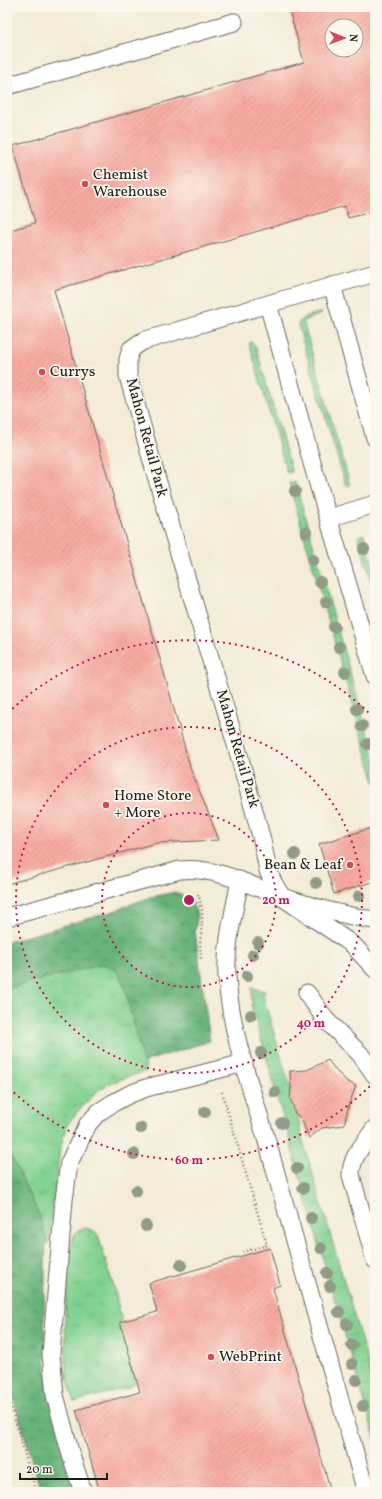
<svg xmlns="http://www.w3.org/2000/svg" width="382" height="1499" font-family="Vollkorn,serif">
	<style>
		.grass { fill: url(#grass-tufts); stroke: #4e7656 }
		.forest { fill: url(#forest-crowns); stroke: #42684b }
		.building { fill: url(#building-hatch); fill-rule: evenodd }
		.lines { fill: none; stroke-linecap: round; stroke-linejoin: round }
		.lane-casing { stroke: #67655d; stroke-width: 19 }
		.path { stroke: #67655d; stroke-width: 2.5; stroke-dasharray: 1 3; stroke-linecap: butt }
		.lane { stroke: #fff; stroke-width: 17 }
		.tree { fill: #909c86 }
		.ring { fill: none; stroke: #c2185b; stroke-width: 2; stroke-dasharray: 2 4 }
		.poi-dot { fill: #d1495b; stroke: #fbf7ec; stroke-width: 1.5 }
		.labels { text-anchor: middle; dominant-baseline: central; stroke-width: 3.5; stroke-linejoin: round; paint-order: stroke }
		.poi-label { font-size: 15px; fill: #1c1c1c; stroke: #fbf7ec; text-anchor: start }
		.street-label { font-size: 15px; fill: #1c1c1c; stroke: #fbf7ec }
		.centre { fill: #c2185b; stroke: #fbf7ec; stroke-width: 2 }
		.ring-label { font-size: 12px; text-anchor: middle; font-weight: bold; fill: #c2185b; stroke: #fbf7ec; stroke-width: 3.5; stroke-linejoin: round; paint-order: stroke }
	</style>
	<defs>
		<pattern id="grass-tufts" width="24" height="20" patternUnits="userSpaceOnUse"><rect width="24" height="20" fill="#81d190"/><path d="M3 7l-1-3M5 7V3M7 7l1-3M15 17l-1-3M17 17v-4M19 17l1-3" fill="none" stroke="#6fb37c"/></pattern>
		<pattern id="forest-crowns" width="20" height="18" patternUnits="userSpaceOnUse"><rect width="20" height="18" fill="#68b37a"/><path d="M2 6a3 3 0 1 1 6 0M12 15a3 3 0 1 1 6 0" fill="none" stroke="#559163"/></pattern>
		<pattern id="building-hatch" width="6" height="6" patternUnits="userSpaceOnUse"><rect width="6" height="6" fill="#f8aba1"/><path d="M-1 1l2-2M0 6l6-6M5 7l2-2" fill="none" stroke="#d4938a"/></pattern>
	</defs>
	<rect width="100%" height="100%" fill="#fbf7ec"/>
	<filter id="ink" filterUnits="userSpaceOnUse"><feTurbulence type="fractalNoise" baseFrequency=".025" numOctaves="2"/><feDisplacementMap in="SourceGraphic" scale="8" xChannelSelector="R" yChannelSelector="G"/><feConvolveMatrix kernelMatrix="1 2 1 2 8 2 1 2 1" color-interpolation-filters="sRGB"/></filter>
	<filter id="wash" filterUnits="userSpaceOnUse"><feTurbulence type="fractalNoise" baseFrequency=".012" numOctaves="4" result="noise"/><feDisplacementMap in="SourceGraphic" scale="16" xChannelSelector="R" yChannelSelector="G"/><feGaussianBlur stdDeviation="0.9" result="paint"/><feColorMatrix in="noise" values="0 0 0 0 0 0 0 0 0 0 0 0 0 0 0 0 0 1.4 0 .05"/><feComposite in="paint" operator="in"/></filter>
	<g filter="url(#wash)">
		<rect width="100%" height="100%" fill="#f3ecd6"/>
		<path class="grass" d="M321 312 322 314 303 321 350 485 346 486 298 325C301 316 313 315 321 312Z
			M252 342 256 348 292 472 287 473 249 343Z
			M295 482 375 759V783L289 483Z
			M364 534 375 572V594L358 536Z
			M101 958 121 965 142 1046 146 1071 113 1082 100 1089 78 1111 67 1125 60 1149 48 1244 7 1153V985Z
			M252 988 265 991 263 996 288 1080 300 1125V1131L375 1387V1438L325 1266 252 1007Z
			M84 1228 93 1230 98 1235 115 1291 135 1382 130 1387 74 1402 66 1371 65 1315 68 1252 75 1233Z"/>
		<path class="forest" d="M176 892C184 896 196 906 197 915 197 920 196 926 195 931L210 1041 143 1062 125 988 118 972 104 964 27 983 7 990V942L111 912 150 897Z
			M7 1147 40 1217 46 1238 44 1316 46 1369 76 1492H41L7 1376Z"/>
		<g id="blocks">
			<path class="building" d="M288 7H375V211L348 218 345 206 54 290 164 673 191 770 219 840 156 843 7 884V231L35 223 13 146 304 62ZM332 26H356V50H332Z
				M375 827V881L334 894 319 844Z
				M328 1060 337 1072 348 1082 356 1086 349 1104 344 1125 322 1128 309 1138 302 1120 294 1112 293 1105 290 1099 291 1088 290 1071 307 1070Z
				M270 1248 280 1285 273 1288 331 1492H100L76 1410 140 1392 120 1322 157 1312 149 1283Z"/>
		</g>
	</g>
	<g filter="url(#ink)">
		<use href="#blocks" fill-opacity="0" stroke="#67655d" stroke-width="1"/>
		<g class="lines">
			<g class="lane-casing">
				<path id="lane" d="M7 86 234 22
					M332 285 375 438
					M268 304 375 273
					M329 518 375 504
					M375 676 314 470 268 304 143 341 131 349 128 359V376L157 479 237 748 262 840 268 871 274 884 282 897 346 940 354 946 375 969
					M240 880C234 912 225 945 227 977 231 1039 256 1100 272 1159 303 1270 335 1381 366 1492
					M7 917 180 870C216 866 250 886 283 897 313 907 344 916 375 920
					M307 993 326 1020 360 1054 375 1075
					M375 1128C365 1143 351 1156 351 1175L375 1260
					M83 1492 70 1452 55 1395 51 1354 64 1200 69 1163 88 1124 99 1112 113 1103 130 1094 146 1088 244 1063"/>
			</g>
			<path class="path" d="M188 894 200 906
				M198 894 202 908V921L200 944 201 960
				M222 1092 267 1245 243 1252
				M7 1393 36 1492"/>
			<use href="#lane" class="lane"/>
		</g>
		<g class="tree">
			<circle cx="295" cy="491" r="6"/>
			<circle cx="306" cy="532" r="6"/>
			<circle cx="364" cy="549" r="6"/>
			<circle cx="313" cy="560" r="6"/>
			<circle cx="320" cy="582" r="6"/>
			<circle cx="326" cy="602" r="6"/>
			<circle cx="334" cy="627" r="6"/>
			<circle cx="339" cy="647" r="6"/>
			<circle cx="345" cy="672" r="6"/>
			<circle cx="357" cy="709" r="6"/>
			<circle cx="362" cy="726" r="6"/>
			<circle cx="368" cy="744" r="6"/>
			<circle cx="295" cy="854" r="6"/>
			<circle cx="316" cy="883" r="6"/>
			<circle cx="359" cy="896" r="6"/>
			<circle cx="258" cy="943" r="6"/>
			<circle cx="253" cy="955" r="6"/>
			<circle cx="247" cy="976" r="6"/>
			<circle cx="251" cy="1015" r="6"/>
			<circle cx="261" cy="1053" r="6"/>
			<circle cx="275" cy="1092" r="6"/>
			<circle cx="205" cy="1112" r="6"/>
			<circle cx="282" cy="1123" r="6"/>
			<circle cx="141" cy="1128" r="6"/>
			<circle cx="134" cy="1154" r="6"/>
			<circle cx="297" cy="1168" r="6"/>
			<circle cx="303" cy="1188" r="6"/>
			<circle cx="136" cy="1191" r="6"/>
			<circle cx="311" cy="1218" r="6"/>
			<circle cx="146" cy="1226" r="6"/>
			<circle cx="321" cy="1248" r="6"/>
			<circle cx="181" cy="1265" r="6"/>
			<circle cx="327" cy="1273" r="6"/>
			<circle cx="330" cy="1286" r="6"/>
			<circle cx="339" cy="1312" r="6"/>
			<circle cx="347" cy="1324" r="6"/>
			<circle cx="352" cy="1345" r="6"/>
			<circle cx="352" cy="1364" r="6"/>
			<circle cx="356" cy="1380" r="6"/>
			<circle cx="363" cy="1406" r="6"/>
		</g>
	</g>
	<g class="ring">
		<circle cx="189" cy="900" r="87"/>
		<circle cx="189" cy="900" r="173"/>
		<path d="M374 1082A260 260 0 0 1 8 1087M8 713A260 260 0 0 1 374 718"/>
	</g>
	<g class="poi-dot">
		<circle cx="85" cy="184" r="4"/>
		<circle cx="42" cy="372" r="4"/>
		<circle cx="106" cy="805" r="4"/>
		<circle cx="350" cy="865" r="4"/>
		<circle cx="211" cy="1357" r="4"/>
	</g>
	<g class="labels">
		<g class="poi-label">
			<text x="93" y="175">Chemist<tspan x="93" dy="17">Warehouse</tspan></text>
			<text x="50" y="372">Currys</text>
			<text x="114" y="796">Home Store<tspan x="114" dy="17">+ More</tspan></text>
			<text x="342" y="865" text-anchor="end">Bean &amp; Leaf</text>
			<text x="219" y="1357">WebPrint</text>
		</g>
		<g class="street-label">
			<text transform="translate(146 438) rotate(75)">Mahon Retail Park</text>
			<text transform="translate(237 749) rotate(74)">Mahon Retail Park</text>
		</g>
	</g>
	<circle cx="189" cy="900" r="6" class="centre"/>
	<g class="ring-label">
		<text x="276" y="904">20 m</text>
		<text x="311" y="1027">40 m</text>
		<text x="189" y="1164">60 m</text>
	</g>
	<rect width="382" height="1499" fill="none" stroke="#fbf7ec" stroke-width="24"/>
	<g transform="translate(344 38) rotate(91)"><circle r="19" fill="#fbf7ec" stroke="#a29f99"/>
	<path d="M0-3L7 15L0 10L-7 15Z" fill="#d1495b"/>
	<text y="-6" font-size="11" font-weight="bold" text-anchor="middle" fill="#1c1c1c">N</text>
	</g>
	<path d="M20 1473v6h87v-6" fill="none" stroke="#1c1c1c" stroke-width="2"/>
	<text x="26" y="1473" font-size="12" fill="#1c1c1c" stroke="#fbf7ec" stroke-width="3" paint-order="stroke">20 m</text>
</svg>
